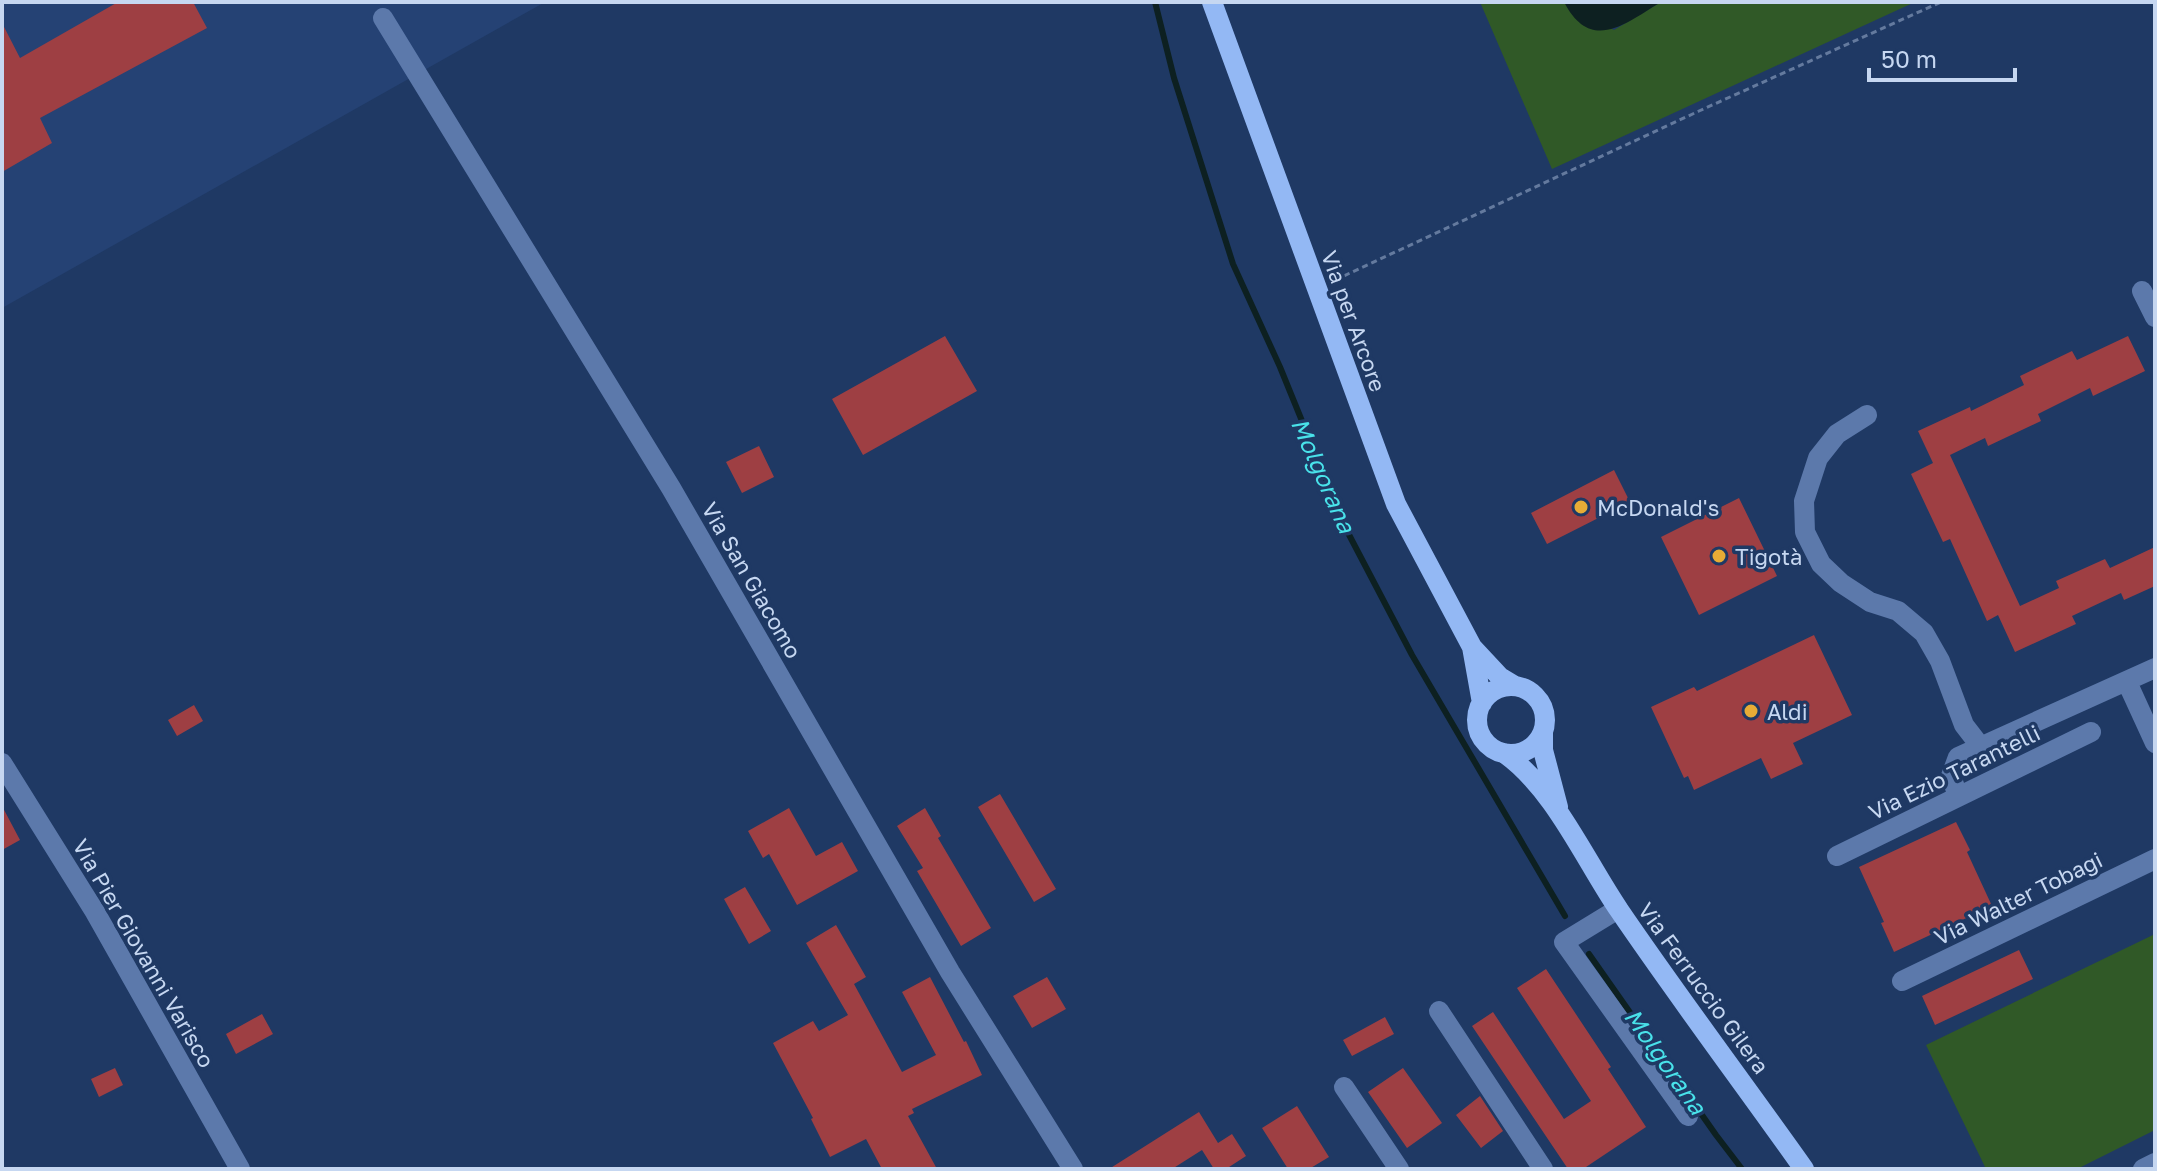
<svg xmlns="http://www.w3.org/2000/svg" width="2157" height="1171" font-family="'Golos Text',sans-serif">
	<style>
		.built { fill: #254274 }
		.green { fill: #305927 }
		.water { fill: #0d2021 }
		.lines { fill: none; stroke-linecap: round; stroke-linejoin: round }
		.stream { stroke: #0d2021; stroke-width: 6 }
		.building { fill: #9e3f43 }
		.path { stroke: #647a9e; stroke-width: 3; stroke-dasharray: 6 4; stroke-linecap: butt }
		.minor { stroke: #5c79ab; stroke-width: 20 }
		.major { stroke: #93b8f4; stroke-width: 20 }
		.poi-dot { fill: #e7ac36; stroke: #1f3964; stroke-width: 3 }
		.labels { text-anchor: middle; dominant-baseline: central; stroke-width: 7; stroke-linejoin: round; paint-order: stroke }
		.street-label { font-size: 22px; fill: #c6d7f1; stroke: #1f3964 }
		.poi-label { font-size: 22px; fill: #c6d7f1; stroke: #1f3964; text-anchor: start }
		.water-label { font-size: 24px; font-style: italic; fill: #49e2ea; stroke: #1f3964 }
	</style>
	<rect width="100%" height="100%" fill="#1f3964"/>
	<path class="built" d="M2 2H545L2 308Z"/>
	<path class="green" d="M1480 2H1564L1614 30 1661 2H1915L1552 169Z
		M2155 934V964L2153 965 2155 969V1130L2077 1169H1986L1926 1045Z"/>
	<path class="water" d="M1564 2H1661C1626 23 1591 54 1564 2Z"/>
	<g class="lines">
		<path class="stream" d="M1155 2 1174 78 1233 264 1280 367 1346 529 1412 655 1565 916
			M1589 954 1716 1135 1742 1169"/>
	</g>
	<path class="building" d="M118 2H193L207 28 40 118 52 143 2 172V23L20 58Z
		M945 336 977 391 863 455 832 399Z
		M2128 336 2145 371 2093 396 2090 388 2038 414 2041 421 1988 446 1985 438 1950 455 2020 606 2059 588 2056 581 2105 559 2110 568 2155 547V586L2124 600 2121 593 2072 616 2076 624 2015 652 1998 615 1987 621 1950 539 1943 542 1911 474 1933 463 1918 431 1970 407 1971 411 2024 385 2020 376 2072 351 2077 360Z
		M759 446 774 477 742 493 726 462Z
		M1614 470 1630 502 1547 544 1531 513Z
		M1739 498 1777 576 1699 615 1661 537Z
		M1814 635 1852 715 1793 743 1803 764 1771 779 1761 758 1694 790 1688 776 1684 778 1651 707 1694 687 1697 691Z
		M194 705 203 721 177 736 168 720Z
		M1000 794 1056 889 1034 902 978 807Z
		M2 806 20 840 2 850Z
		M789 808 816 856 842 842 858 871 797 905 769 854 763 858 748 831Z
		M925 808 941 836 938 838 991 928 961 946 917 871 923 868 897 826Z
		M1956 822 1970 850 1967 852 1992 906 1894 952 1881 923 1884 922 1859 867Z
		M745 887 771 931 749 944 724 899Z
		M836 925 866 977 854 984 902 1072 936 1055 902 992 930 977 964 1042 966 1041 982 1075 912 1109 914 1113 908 1116 937 1169H882L866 1139 830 1157 811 1119 813 1118 773 1043 813 1021 819 1031 848 1015 806 943Z
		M2019 950 2033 979 1935 1025 1922 996Z
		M1546 969 1611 1067 1608 1069 1646 1127 1583 1169H1568L1472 1026 1493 1012 1564 1119 1591 1101 1517 988Z
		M1047 977 1066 1009 1032 1028 1013 996Z
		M262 1014 273 1034 236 1054 226 1034Z
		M1385 1017 1394 1034 1352 1056 1343 1040Z
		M115 1068 123 1085 99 1097 91 1079Z
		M1403 1068 1442 1123 1407 1148 1368 1092Z
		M1480 1096 1503 1131 1481 1148 1456 1115Z
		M1297 1106 1329 1157 1309 1169H1288L1262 1128Z
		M1199 1112 1218 1143 1232 1134 1246 1156 1226 1169H1214L1202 1150 1172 1169H1109Z"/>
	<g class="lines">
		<path class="path" d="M1335 280 1699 111 1941 2"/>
		<path class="minor" d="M383 18 671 488 950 972 1073 1169
			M2142 291 2155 317
			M1867 415 1837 434 1818 458 1804 501 1805 532 1821 564 1841 583 1870 602 1898 611 1924 633 1940 661 1964 725 1981 747
			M2127 682 2155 743
			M2 763 95 912 240 1169
			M1958 796 1951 776 1958 757 2155 668
			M1837 856 2091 732
			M1618 909 1564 942 1688 1116
			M1902 981 2155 859
			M1439 1011 1543 1169
			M1344 1087 1399 1169
			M2143 1169 2155 1163"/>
		<path class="major" d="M1212 2 1396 504 1472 647 1500 677 1515 686
			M1472 647 1482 703
			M1477 720a34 34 0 1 1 68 0a34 34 0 1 1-68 0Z
			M1543 733V750L1558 807
			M1504 753C1554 788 1585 860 1619 910 1679 998 1743 1083 1804 1169"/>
	</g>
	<g class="poi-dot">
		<circle cx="1581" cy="507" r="8"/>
		<circle cx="1719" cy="556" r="8"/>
		<circle cx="1751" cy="711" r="8"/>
	</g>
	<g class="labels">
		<g class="street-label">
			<text transform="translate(1354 321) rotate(70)">Via per Arcore</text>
			<text transform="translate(752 580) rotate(60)">Via San Giacomo</text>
			<text transform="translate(1954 772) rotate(-26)">Via Ezio Tarantelli</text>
			<text transform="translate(2018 898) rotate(-26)">Via Walter Tobagi</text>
			<text transform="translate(144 953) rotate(60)">Via Pier Giovanni Varisco</text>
			<text transform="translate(1704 988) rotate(54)">Via Ferruccio Gilera</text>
		</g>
		<g class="poi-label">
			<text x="1597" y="507">McDonald's</text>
			<text x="1735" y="556">Tigotà</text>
			<text x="1767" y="711">Aldi</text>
		</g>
		<g class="water-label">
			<text transform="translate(1324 475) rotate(66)">Molgorana</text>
			<text transform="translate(1666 1061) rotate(55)">Molgorana</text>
		</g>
	</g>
	<rect width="2157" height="1171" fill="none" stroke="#c6d7f1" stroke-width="8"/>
	<path d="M1869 68v12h146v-12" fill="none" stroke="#c6d7f1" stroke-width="4"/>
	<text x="1881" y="68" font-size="24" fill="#c6d7f1" stroke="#1f3964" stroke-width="6" paint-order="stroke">50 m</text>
</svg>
